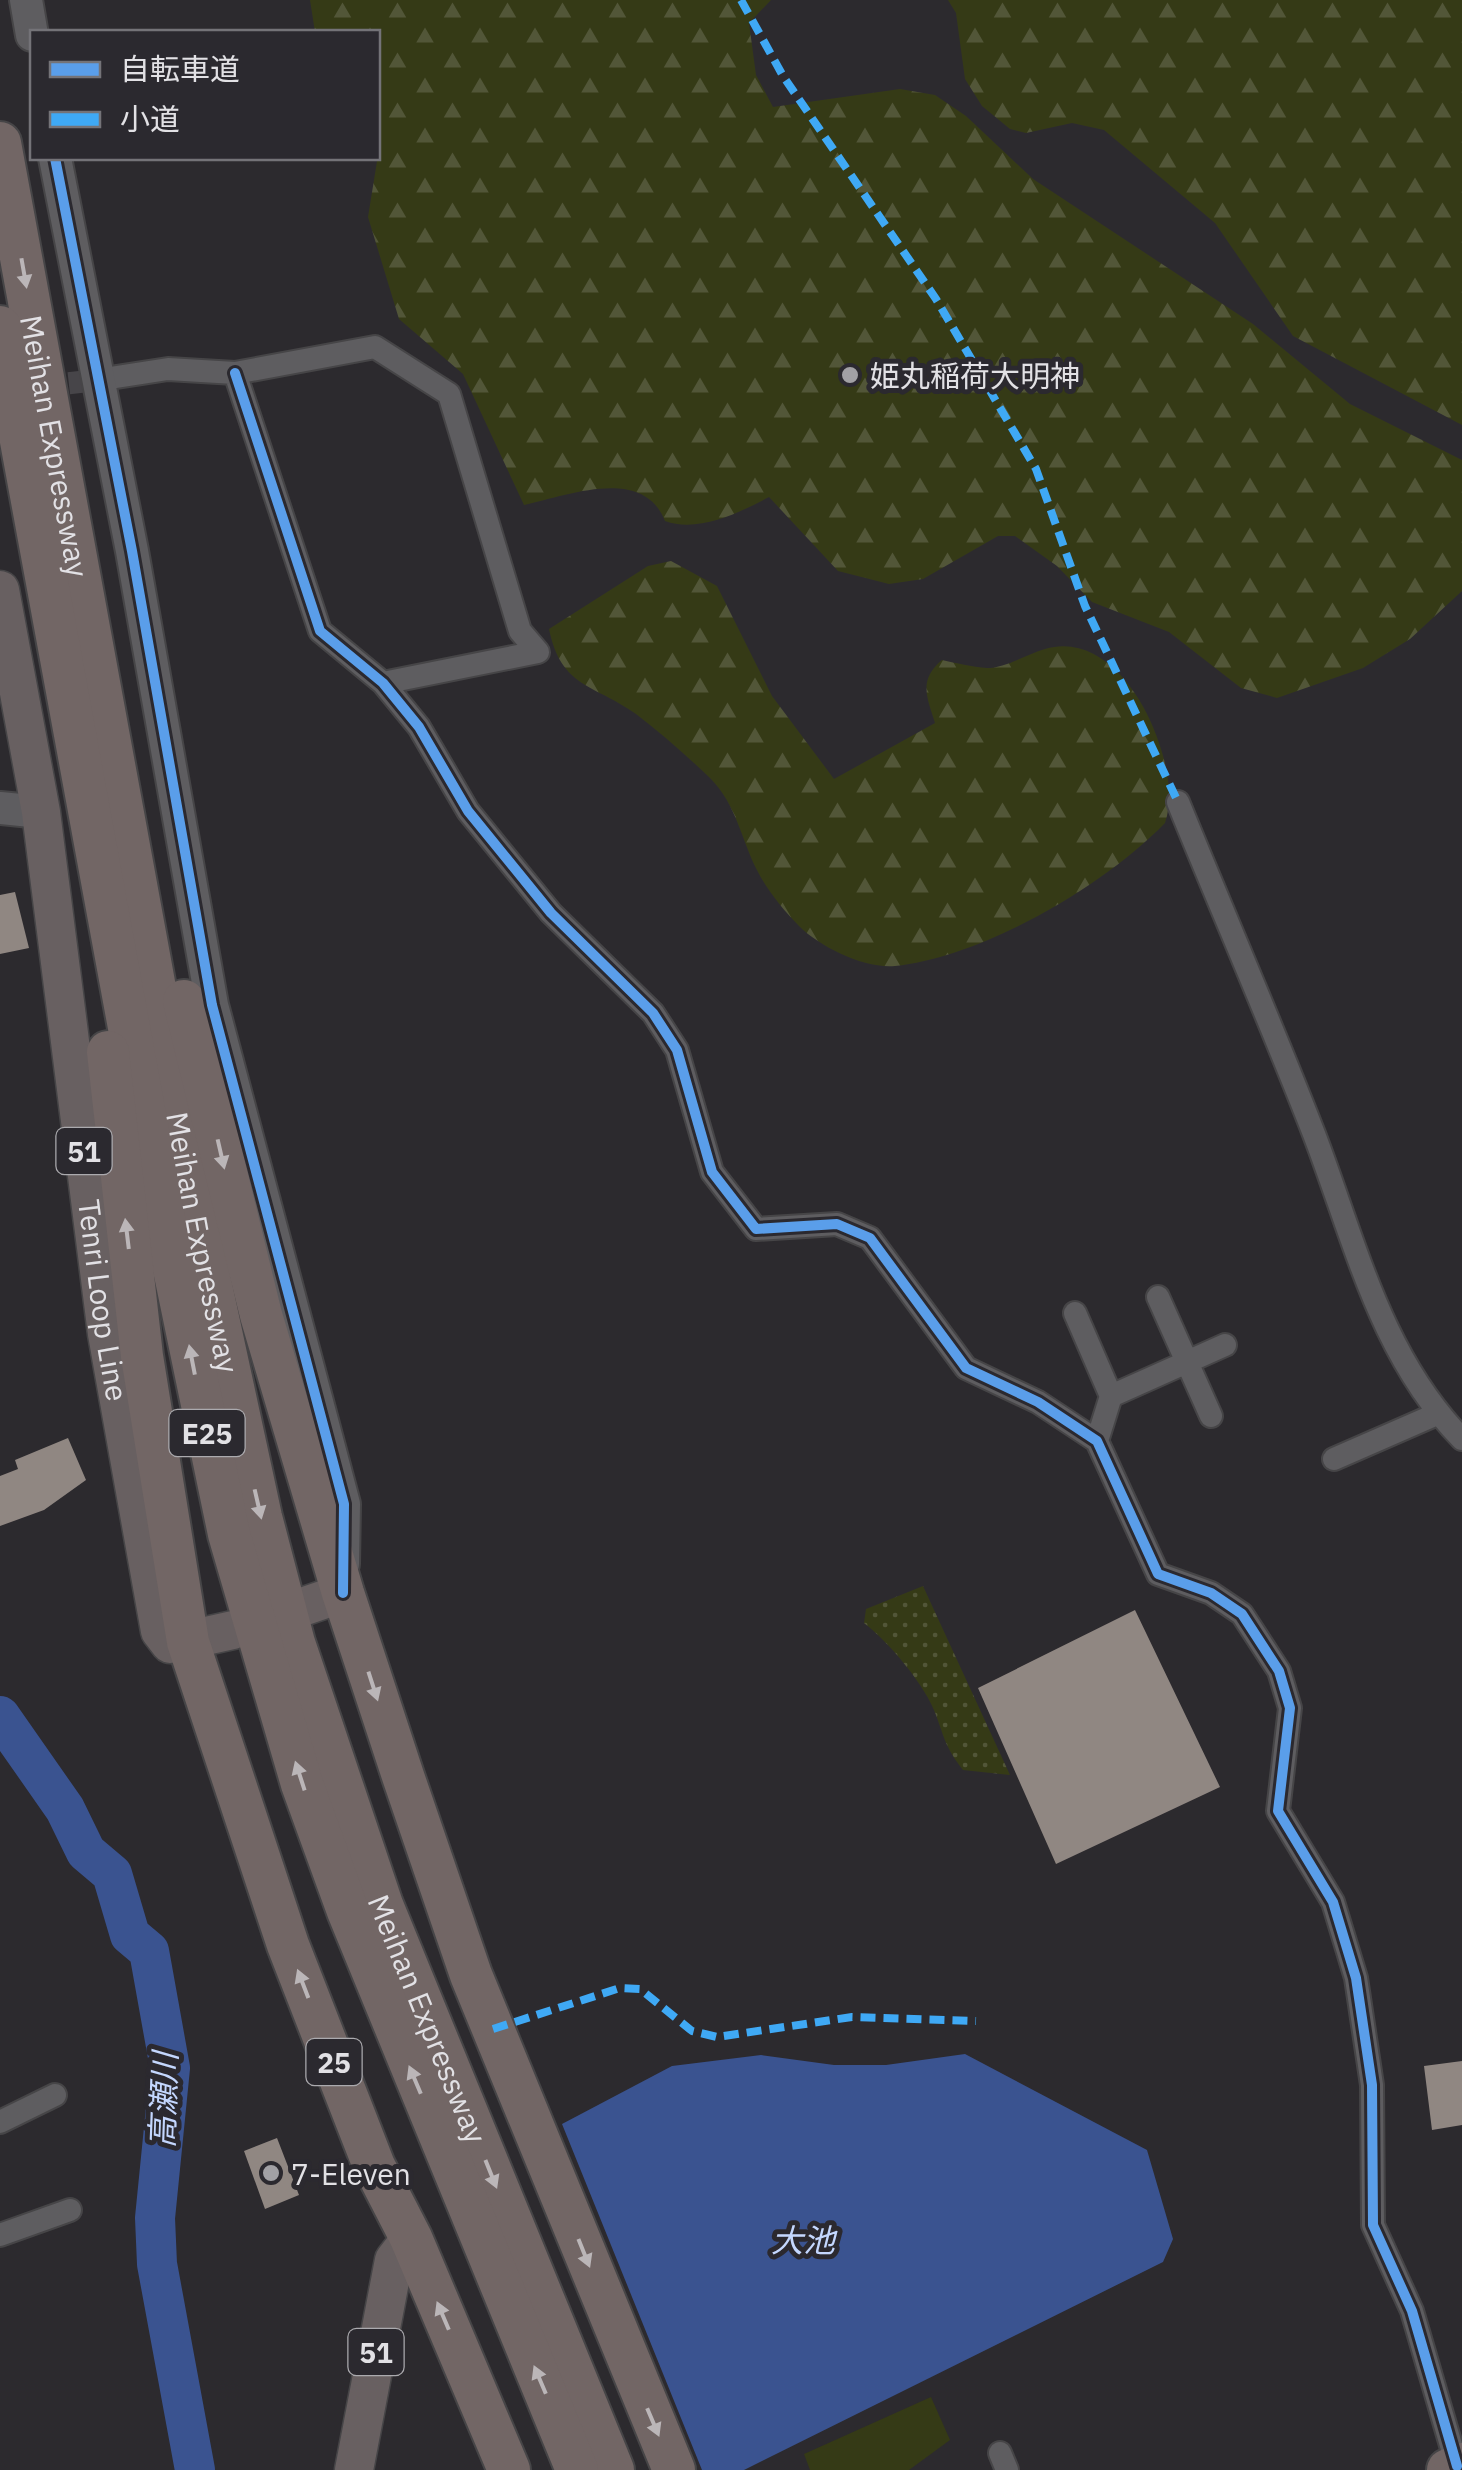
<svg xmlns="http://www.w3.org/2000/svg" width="1462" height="2470" font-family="'IBM Plex Sans','Noto Sans JP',sans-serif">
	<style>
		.grass { fill: #353a16 }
		.forest { fill: url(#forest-firs) }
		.park { fill: url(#park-dots) }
		.water { fill: #3a5390 }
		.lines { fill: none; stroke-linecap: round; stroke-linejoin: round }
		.river { stroke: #3a5390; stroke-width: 40 }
		.building { fill: #908782 }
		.street-tunnel { stroke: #474549; stroke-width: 22; stroke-dasharray: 22 11; stroke-linecap: butt }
		.street-casing { stroke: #464547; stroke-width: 26 }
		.secondary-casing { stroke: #464547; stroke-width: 36 }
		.primary-casing { stroke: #464547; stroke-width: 41 }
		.highway-casing { stroke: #464547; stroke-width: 46 }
		.street { stroke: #5e5d60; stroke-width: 22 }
		.secondary { stroke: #5e5d60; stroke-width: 32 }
		.primary { stroke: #686061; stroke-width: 38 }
		.highway { stroke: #726665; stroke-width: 42 }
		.quiet { stroke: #3fa9f5; stroke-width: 8; stroke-dasharray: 15 8; stroke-linecap: butt }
		.cycleway-casing { stroke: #2b292f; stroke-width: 16 }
		.cycleway { stroke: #5a9eea; stroke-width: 10 }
		.oneway { fill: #bbb6b8 }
		.poi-dot { fill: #a2a1a5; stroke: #2b292f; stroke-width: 4 }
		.labels { text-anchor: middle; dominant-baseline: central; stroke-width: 10; stroke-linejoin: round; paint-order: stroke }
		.shield { fill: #2b292f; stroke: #abaaae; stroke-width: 2.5 }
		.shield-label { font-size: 28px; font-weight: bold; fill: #e2e1e5 }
		.poi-label { font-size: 30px; fill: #e2e1e5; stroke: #2b292f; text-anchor: start }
		.street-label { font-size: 30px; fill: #e2e1e5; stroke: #2b292f }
		.water-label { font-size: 32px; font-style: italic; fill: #c4d7fe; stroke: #2b292f }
	</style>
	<defs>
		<pattern id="forest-firs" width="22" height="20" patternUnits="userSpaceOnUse" patternTransform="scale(2.5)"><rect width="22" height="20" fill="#353a16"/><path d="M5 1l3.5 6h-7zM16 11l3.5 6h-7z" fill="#525638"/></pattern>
		<pattern id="park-dots" width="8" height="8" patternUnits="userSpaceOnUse" patternTransform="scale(2.5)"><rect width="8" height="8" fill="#353a16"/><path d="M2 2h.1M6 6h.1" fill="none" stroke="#525638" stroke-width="1.8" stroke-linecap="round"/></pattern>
	</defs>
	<rect width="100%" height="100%" fill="#2c2a2e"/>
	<path class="grass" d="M931 2397 950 2440 909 2470H810L804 2454Z"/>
	<path class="forest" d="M310 0H771L749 23 756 75 773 107 900 89 935 95 966 116 1033 179 1253 324 1350 404 1462 460V591L1410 639 1363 668 1277 698 1241 688 1169 632 1092 602 1057 566 1015 536H998L923 579 889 584 838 571 769 497C739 513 698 533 665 521 643 465 567 496 524 505L463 374 399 319 368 217 379 149 378 32H315Z
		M948 0H1462V425L1293 336 1215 223 1104 130 1072 123 1026 133 1010 129 982 106 965 79 956 13Z
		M671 561 717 586 772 696 834 779 935 723C927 697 918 680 942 660 956 663 972 667 987 668 1006 668 1027 654 1045 649 1097 634 1136 686 1153 727 1165 756 1175 793 1165 823 1104 886 983 957 895 966 865 969 820 947 799 926 785 912 767 890 758 872 741 840 737 805 710 778 687 756 661 733 636 714 594 684 561 688 549 629L648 566Z"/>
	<path class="park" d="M923 1586 1010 1775 963 1770C946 1748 945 1740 936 1715 926 1686 888 1641 864 1623L866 1609Z"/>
	<path class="water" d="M965 2054 1147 2150 1173 2239 1163 2262 744 2470H702L562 2124 672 2066 761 2055 834 2065H886Z"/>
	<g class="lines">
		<path class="river" d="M0 1716 65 1809 86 1852 112 1874 130 1935 149 1951 170 2068 155 2218 157 2264 195 2470"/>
	</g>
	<path class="building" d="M15 892 29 948 0 954V895Z
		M68 1438 86 1480 44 1510 0 1526V1476L18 1469 15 1460Z
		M1135 1610 1220 1787 1056 1864 978 1688Z
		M1462 2061V2125L1432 2130 1424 2066Z
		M277 2138 299 2195 265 2209 244 2151Z"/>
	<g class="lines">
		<path class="street-tunnel" d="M36 387 97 380"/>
		<g class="street-casing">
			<path id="street" d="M235 373 320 631 383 683 419 727 468 811 551 913 653 1013 677 1050 712 1172 756 1229 837 1224 870 1238 966 1368 1038 1402 1097 1441 1158 1574 1211 1593 1242 1614 1279 1671 1290 1708 1278 1811 1333 1902 1356 1978 1372 2085 1373 2225 1412 2311 1457 2466
				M97 380 168 369 235 373 375 347 449 394 520 631 538 652 383 683
				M1178 802C1223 913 1271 1023 1314 1134 1355 1241 1380 1355 1462 1439
				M1158 1297 1211 1416
				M1075 1313 1111 1396
				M1097 1441 1111 1396 1225 1345
				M1334 1459 1437 1414
				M0 2122 55 2095
				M0 2235 70 2210
				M1000 2453 1007 2470"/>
		</g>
		<g class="secondary-casing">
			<path id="secondary" d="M26 0 32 35
				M55 158 132 551 212 1005 344 1504 343 1564
				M0 808 41 812"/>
		</g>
		<g class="primary-casing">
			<g id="primary">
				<path id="s1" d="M0 590 41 812 107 1334 160 1631 170 1644 233 1630"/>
				<path d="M305 1606 343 1593"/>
				<path d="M354 2470 394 2260 411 2238"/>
			</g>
		</g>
		<g class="highway-casing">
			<g id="highway">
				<path id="s2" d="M0 143 201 1239 261 1517 294 1643 382 1905 613 2470"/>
				<path d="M0 327 170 1250 229 1534 302 1784 348 1911 577 2470"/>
				<path d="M184 1001 261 1315 343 1593 403 1776 471 1975 674 2470"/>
				<path d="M108 1052 142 1356 188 1642 288 1945 374 2166 411 2238 509 2470"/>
				<path d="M1448 2470 1462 2464"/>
			</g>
		</g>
		<use href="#street" class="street"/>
		<use href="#secondary" class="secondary"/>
		<use href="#primary" class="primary"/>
		<use href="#highway" class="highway"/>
		<path class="quiet" d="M741 0 783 76 936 299 1036 469 1085 606 1178 802
			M493 2029 620 1988 640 1989 692 2031 717 2037 852 2017 976 2021"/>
		<g class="cycleway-casing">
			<path id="cycleway" d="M55 158 132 551 212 1005 344 1504 343 1593
				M235 373 320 631 383 683 419 727 468 811 551 913 653 1013 677 1050 712 1172 756 1229 837 1224 870 1238 966 1368 1038 1402 1097 1441 1158 1574 1211 1593 1242 1614 1279 1671 1290 1708 1278 1811 1333 1902 1356 1978 1372 2085 1373 2225 1412 2311 1457 2466"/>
		</g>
		<use href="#cycleway" class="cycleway"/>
	</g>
	<defs><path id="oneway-solid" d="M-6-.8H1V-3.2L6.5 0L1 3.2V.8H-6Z" transform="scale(2.5)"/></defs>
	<g class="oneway">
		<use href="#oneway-solid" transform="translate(24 273) rotate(80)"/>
		<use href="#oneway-solid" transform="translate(221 1154) rotate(77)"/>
		<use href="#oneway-solid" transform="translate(127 1234) rotate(-97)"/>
		<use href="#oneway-solid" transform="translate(192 1360) rotate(-101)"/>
		<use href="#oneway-solid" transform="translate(258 1504) rotate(77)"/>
		<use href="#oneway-solid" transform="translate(373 1686) rotate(72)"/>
		<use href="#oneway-solid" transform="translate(300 1776) rotate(-108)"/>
		<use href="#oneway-solid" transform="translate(303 1984) rotate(-111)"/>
		<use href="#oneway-solid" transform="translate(415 2080) rotate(-113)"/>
		<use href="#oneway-solid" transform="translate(491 2174) rotate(68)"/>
		<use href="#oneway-solid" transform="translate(584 2253) rotate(68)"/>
		<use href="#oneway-solid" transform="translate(443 2316) rotate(-113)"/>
		<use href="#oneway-solid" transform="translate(540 2380) rotate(-113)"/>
		<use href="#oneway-solid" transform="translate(653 2422) rotate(67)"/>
	</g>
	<g class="poi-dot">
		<circle cx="850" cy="375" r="10"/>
		<circle cx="271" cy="2173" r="10"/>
	</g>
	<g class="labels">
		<g class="shield">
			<rect x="56.5" y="1128" width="55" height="46" rx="8"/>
			<rect x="169.5" y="1410" width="75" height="46" rx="8"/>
			<rect x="306.5" y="2039" width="55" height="46" rx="8"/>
			<rect x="348.5" y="2329" width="55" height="46" rx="8"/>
		</g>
		<g class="shield-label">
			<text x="84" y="1151">51</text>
			<text x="207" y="1433">E25</text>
			<text x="334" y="2062">25</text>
			<text x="376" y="2352">51</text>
		</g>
		<g class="poi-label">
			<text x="870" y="375">姫丸稲荷大明神</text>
			<text x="291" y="2173">7-Eleven</text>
		</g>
		<g class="street-label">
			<text stroke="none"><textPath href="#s2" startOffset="308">Meihan Expressway</textPath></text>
			<text stroke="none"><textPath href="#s2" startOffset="1118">Meihan Expressway</textPath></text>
			<text stroke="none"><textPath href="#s1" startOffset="718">Tenri Loop Line</textPath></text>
			<text stroke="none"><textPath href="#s2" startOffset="1928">Meihan Expressway</textPath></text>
		</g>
		<g class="water-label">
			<text transform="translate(163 2100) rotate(-88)">高瀬川</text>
			<text x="803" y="2240">大池</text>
		</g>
	</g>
	<rect x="30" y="30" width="350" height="130" fill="#2b292f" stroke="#747378" stroke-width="2.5"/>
	<rect x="50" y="62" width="50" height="15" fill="#5a9eea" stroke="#747378" stroke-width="2.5"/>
	<text x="120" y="80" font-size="30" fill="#e2e1e5">自転車道</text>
	<rect x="50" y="112" width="50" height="15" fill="#3fa9f5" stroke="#747378" stroke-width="2.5"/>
	<text x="120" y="130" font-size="30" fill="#e2e1e5">小道</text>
</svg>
